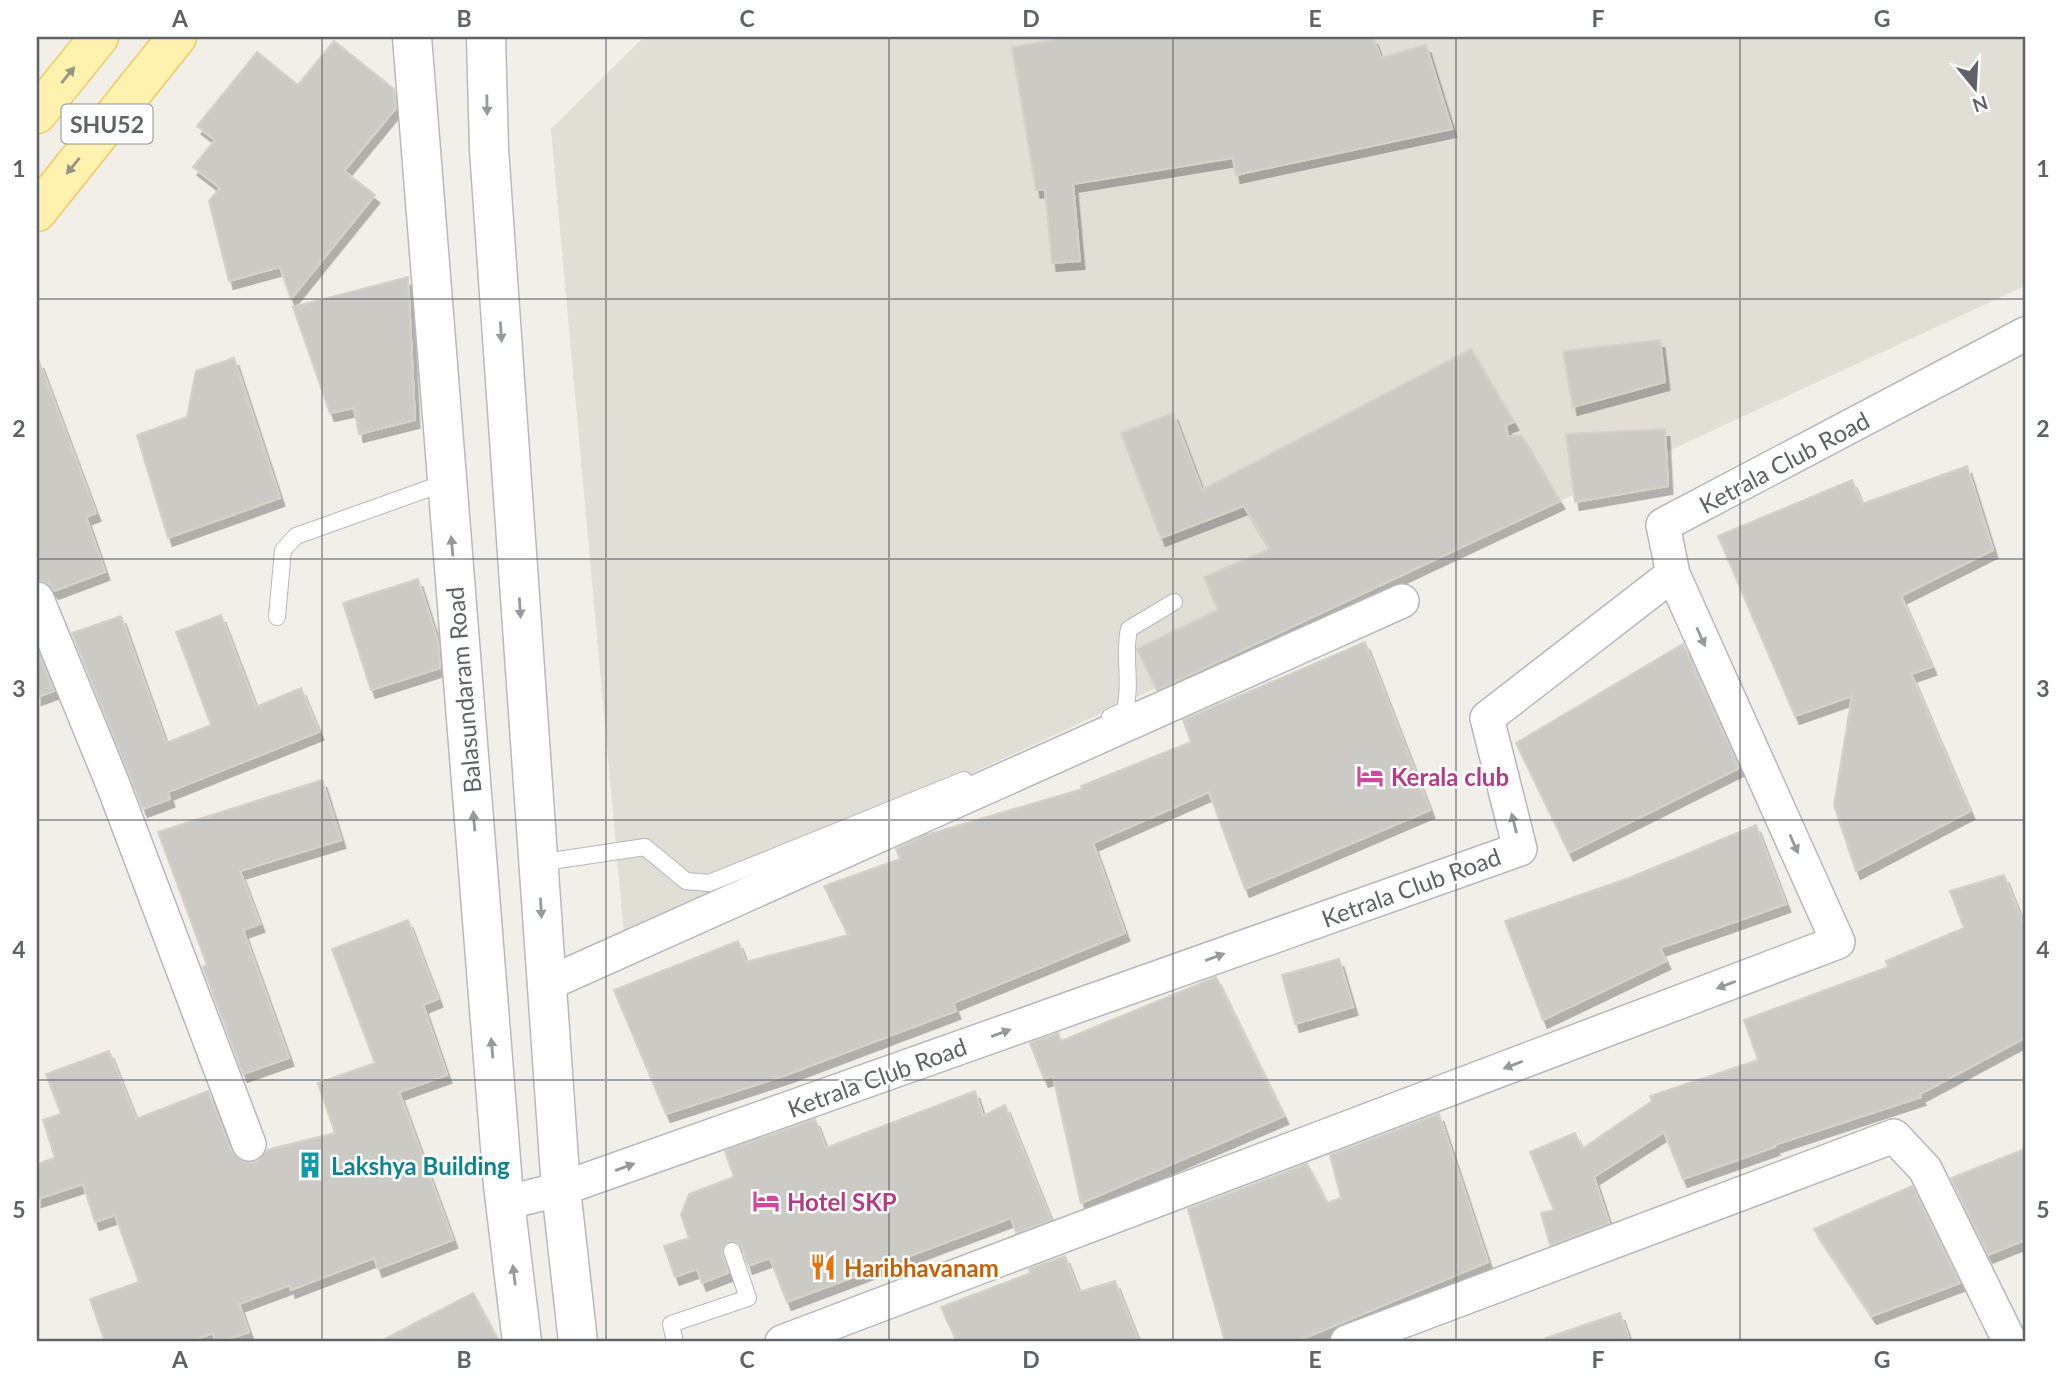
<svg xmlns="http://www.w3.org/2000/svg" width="2062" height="1379" font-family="Lato,sans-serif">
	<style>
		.education { fill: #e1ded6 }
		.building { fill: #cccac5; stroke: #d6d1c6; stroke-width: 2; filter: url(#shadow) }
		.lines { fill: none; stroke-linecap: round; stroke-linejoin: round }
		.service-casing { stroke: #b5b8bc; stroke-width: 18 }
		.minor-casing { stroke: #b5b8bc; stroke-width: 36 }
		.secondary-casing { stroke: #b6babf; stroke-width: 41 }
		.primary-casing { stroke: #f2c960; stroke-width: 41 }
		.service { stroke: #fff; stroke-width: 16 }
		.minor { stroke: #fff; stroke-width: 33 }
		.secondary { stroke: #fff; stroke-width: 38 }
		.primary { stroke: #fff2af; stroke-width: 38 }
		.oneway { fill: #979581 }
		.oneway2 { fill: #979a9d }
		.grid { fill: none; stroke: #5f6368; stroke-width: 2; stroke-opacity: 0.55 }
		.labels { text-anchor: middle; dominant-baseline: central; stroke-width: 5; stroke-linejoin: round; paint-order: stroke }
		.shield { fill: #fff; stroke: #8f9295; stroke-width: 2 }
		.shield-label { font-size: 23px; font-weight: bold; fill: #5f6368 }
		.street-label { font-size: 24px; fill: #5f6368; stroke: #fff }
		.hotel-label { font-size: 24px; font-weight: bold; fill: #b23c85; stroke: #fff; text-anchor: start }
		.culture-label { font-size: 24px; font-weight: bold; fill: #0d838f; stroke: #fff; text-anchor: start }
		.food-label { font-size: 24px; font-weight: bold; fill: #c56008; stroke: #fff; text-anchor: start }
		.neatline { fill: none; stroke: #5f6368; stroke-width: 2.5 }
		.grid-label { font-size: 23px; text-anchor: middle; font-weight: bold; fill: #5f6368 }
	</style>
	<defs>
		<filter id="shadow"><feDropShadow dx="4.5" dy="8" stdDeviation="0" flood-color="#0004"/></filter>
	</defs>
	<rect width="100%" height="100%" fill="#f1efe8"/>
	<path class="education" d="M644 37H2025V286L624 934 551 129Z"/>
	<path class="building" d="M1071 37H1373L1381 58 1426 45 1452 129 1236 175 1233 158 1073 184 1080 261 1052 263 1045 189 1036 190 1012 47Z
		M334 41 394 89 396 108 344 171 375 195 291 299 280 267 229 281 209 201 220 188 193 167 215 140 197 126 257 52 298 85Z
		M408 277 415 420 359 434 354 408 330 413 293 307Z
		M1660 340 1665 382 1573 407 1563 351Z
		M1471 349 1514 422 1506 425 1508 436H1522L1560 501 1157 690 1137 649 1218 610 1204 577 1270 549 1244 506 1161 538 1121 433 1173 413 1202 490Z
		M234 358 280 498 168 538 137 435 187 417 196 371Z
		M37 361H39L96 513 86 517 105 572 54 591 48 583 37 580Z
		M1665 429 1668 486 1575 502 1566 434Z
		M1967 466 1993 550 1901 596 1932 667 1911 674 1970 811 1856 871 1834 805 1852 696 1795 716 1718 536 1852 480 1862 504Z
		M418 579 438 642 440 668 371 690 343 603Z
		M221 615 256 707 301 688 319 732 168 792 170 799 143 809 72 633 121 616 166 743 211 725 176 632Z
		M1365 642 1430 810 1245 889 1209 792 1093 843 1125 933 953 1003 956 1011 786 1075 666 1114 614 990 738 941 746 962 848 935 824 886 900 859 896 849 926 835 1082 789 1081 786 1191 742 1183 720Z
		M1683 644 1739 768 1569 853 1516 743Z
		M37 649 54 691 37 697Z
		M322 780 341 840 240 871 260 924 243 930 289 1058 243 1074 203 967 207 965 158 832Z
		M1756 825 1786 904 1660 948 1666 961 1543 1020 1505 921 1629 878Z
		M2004 875 2025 928V1038L1920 1094 1921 1097 1774 1145 1775 1147 1683 1179 1664 1132 1594 1177 1609 1223 1550 1245 1541 1213 1554 1210 1530 1152 1575 1133 1582 1149 1652 1101 1650 1096 1758 1060 1744 1020 1888 967 1886 961 1964 928 1950 891Z
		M408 920 438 999 423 1005 447 1075 399 1092 453 1240 378 1269 374 1258 291 1290 290 1285 239 1304 249 1332 219 1342H216L213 1333 188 1342H105L90 1299 139 1282 115 1215 95 1222 83 1184 37 1199V1164L55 1158 43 1120 61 1114 46 1074 109 1051 136 1119 208 1091 231 1151 245 1163 256 1162 267 1150 335 1133 318 1083 375 1063 332 949Z
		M1339 959 1353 1007 1295 1024 1282 975Z
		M1216 977 1284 1116 1081 1203 1053 1076 1044 1079 1030 1043 1058 1033 1061 1041Z
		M975 1091 983 1116 1005 1105 1051 1220 1016 1233 1011 1218 787 1302 770 1258 748 1266 742 1247 735 1241H728L722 1250 728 1273 702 1283 697 1269 675 1277 664 1246 689 1238 681 1215 689 1194 734 1177 725 1151 815 1119 826 1148Z
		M1439 1114 1488 1262 1295 1342H1225L1188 1209 1307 1164 1327 1203 1341 1198 1330 1155Z
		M2025 1149V1240L1988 1255 1951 1178Z
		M1912 1186 1960 1283 1872 1316 1814 1229Z
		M1065 1256 1079 1292 1115 1281 1139 1342H957L941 1307 1031 1273 1029 1269Z
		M473 1293 499 1342H379Z
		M1620 1313 1630 1342H1547L1546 1338Z"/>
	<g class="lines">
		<g class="service-casing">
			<path id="service" d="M277 617 283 550 296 536 447 482
				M1110 717 1125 710C1132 682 1123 656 1129 629L1174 602
				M538 863 645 847 686 881 709 883 964 780
				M675 1342 671 1324 748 1298 732 1251"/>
		</g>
		<g class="minor-casing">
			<path id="minor" d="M37 599 112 782 249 1144
				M545 985 1402 601
				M505 1203 561 1189 1520 849 1487 718 1673 574
				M782 1342 1838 942 1673 574 1663 525 2025 334
				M1347 1342 1894 1136 1925 1169 2010 1342"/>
		</g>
		<g class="secondary-casing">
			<path id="secondary" d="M412 37 503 1185 522 1342
				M486 37 489 149 561 1189 578 1342"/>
		</g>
		<g class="primary-casing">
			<path id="primary" d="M37 114 99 37
				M37 212 177 37"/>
		</g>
		<use href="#service" class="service"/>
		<use href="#minor" class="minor"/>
		<use href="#secondary" class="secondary"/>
		<use href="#primary" class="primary"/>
	</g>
	<defs><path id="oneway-solid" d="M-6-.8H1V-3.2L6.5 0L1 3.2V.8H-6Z" transform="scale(1.75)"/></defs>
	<g class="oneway">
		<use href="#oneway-solid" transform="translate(68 75) rotate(-51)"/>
		<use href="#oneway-solid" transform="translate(73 166) rotate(129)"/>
	</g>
	<g class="oneway2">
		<use href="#oneway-solid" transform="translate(487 105) rotate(89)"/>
		<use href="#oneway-solid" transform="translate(501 332) rotate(86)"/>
		<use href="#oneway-solid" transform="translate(452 546) rotate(-95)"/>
		<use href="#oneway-solid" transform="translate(520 608) rotate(86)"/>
		<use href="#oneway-solid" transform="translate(1701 637) rotate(66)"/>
		<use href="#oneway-solid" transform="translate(474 821) rotate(-95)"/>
		<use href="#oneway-solid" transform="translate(1514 823) rotate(-104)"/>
		<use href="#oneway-solid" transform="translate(1794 844) rotate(66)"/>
		<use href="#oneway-solid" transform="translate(541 908) rotate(87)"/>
		<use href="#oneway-solid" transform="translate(1215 957) rotate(-20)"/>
		<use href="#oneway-solid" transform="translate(1726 985) rotate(159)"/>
		<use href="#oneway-solid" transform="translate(1001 1033) rotate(-20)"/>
		<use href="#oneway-solid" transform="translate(492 1048) rotate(-95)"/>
		<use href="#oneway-solid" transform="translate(1513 1065) rotate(159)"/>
		<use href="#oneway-solid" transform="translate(625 1167) rotate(-20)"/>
		<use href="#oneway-solid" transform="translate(514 1275) rotate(-97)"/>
	</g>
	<path class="grid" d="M322 37V1342M606 37V1342M889 37V1342M1173 37V1342M1456 37V1342M1740 37V1342M37 299H2025M37 559H2025M37 820H2025M37 1080H2025"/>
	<defs>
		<g id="hotel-bare" transform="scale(2.1)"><path d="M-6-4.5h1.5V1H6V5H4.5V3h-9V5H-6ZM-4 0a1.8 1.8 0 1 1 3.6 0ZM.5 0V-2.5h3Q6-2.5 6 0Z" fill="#d1479c" stroke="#fff" stroke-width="2.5" paint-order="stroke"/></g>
		<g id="building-bare" transform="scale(2.1)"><path d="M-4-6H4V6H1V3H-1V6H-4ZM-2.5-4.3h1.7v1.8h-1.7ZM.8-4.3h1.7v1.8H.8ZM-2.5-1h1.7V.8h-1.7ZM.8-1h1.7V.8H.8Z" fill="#0f9aa8" stroke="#fff" stroke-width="2.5" paint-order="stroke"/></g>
		<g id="restaurant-bare" transform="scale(2.1)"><path d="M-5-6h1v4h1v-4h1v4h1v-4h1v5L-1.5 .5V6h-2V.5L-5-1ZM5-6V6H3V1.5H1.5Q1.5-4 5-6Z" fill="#e8710a" stroke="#fff" stroke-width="2.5" paint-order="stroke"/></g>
	</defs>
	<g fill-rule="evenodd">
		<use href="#hotel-bare" x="1370" y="776"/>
		<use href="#building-bare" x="310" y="1165"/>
		<use href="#hotel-bare" x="766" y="1201"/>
		<use href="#restaurant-bare" x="823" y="1267"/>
	</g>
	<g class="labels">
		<rect class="shield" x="61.5" y="104.5" width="91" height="39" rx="5"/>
		<g class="shield-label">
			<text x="107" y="124">SHU52</text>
		</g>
		<g class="street-label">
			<text transform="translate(1784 462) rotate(-28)">Ketrala Club Road</text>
			<text transform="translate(463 690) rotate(-95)">Balasundaram Road</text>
			<text transform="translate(1411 887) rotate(-20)">Ketrala Club Road</text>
			<text transform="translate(877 1077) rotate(-20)">Ketrala Club Road</text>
		</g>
		<g class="hotel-label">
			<text x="1391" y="776">Kerala club</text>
			<text x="787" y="1201">Hotel SKP</text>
		</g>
		<g class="culture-label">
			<text x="331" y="1165">Lakshya Building</text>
		</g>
		<g class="food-label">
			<text x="844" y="1267">Haribhavanam</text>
		</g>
	</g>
	<rect width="2062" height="1379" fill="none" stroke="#ffffff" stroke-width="77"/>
	<g transform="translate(1975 88) rotate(162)" stroke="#ffffff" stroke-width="5" paint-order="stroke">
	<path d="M0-5L12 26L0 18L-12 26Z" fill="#5f6368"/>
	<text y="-10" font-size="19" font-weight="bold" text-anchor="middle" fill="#5f6368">N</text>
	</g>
	<rect x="38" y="38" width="1986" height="1302" class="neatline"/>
	<g class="grid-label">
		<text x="180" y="27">A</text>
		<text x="464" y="27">B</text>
		<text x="747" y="27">C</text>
		<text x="1031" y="27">D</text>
		<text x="1315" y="27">E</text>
		<text x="1598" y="27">F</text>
		<text x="1882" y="27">G</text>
		<text x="19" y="177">1</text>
		<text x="2043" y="177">1</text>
		<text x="19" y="437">2</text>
		<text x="2043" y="437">2</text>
		<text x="19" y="697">3</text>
		<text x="2043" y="697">3</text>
		<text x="19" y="958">4</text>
		<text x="2043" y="958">4</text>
		<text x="19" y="1218">5</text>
		<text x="2043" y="1218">5</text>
		<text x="180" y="1368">A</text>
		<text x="464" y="1368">B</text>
		<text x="747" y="1368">C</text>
		<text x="1031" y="1368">D</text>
		<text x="1315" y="1368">E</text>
		<text x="1598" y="1368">F</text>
		<text x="1882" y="1368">G</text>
	</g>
</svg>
